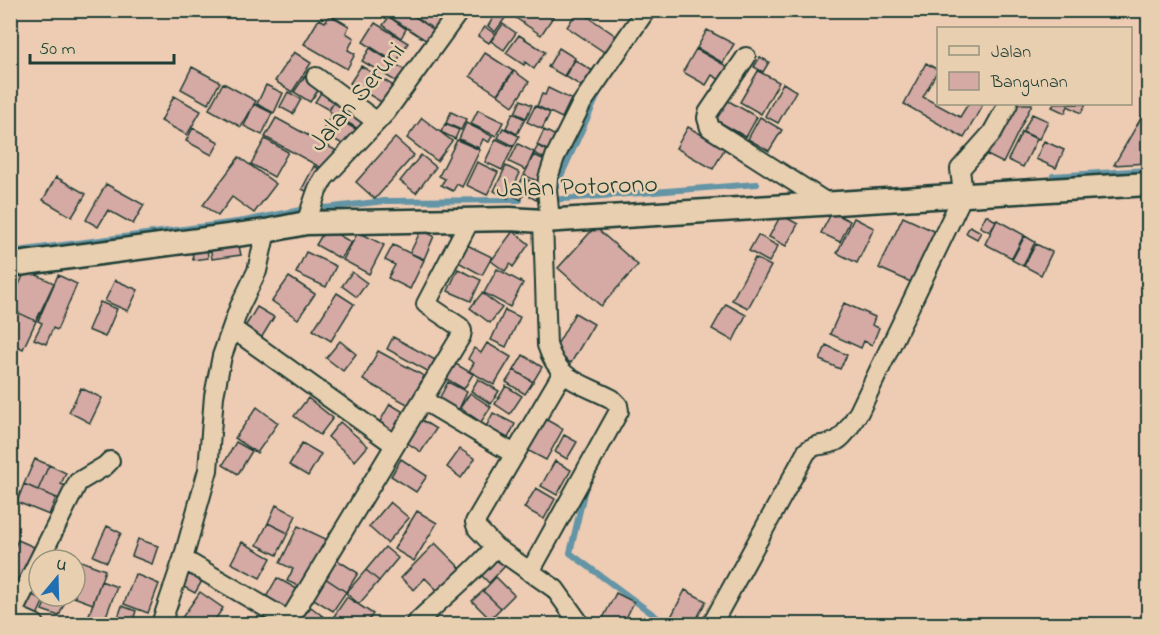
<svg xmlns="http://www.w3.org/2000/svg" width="1159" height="635" font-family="'Indie Flower',sans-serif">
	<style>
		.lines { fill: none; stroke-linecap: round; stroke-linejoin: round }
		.stream { stroke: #6395a6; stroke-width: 6 }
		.building { fill: #d5a9a4; stroke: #1f3d34; stroke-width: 1.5 }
		.minor-casing { stroke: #1f3d34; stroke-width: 22 }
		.tertiary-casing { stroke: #1f3d34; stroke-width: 27 }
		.minor { stroke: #e7cfaf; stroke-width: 18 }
		.tertiary { stroke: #e7cfaf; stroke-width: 22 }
		.labels { text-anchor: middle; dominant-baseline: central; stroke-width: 5; stroke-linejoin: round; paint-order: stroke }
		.street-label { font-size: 26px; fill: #1f3d34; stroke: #e7cfaf }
	</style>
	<rect width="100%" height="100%" fill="#eecbb3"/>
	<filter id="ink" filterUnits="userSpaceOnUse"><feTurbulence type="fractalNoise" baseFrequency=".0167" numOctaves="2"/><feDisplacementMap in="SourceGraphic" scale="12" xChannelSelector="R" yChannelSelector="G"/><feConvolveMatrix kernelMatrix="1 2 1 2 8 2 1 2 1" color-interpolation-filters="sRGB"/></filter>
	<g filter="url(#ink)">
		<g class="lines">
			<path class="stream" d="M1053 176 1148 170
				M554 191 597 97
				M550 200 757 184
				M316 209 385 201 520 200
				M10 252 244 221 301 210
				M585 489 570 553 666 624"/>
		</g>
		<path class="building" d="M394 10H405L434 30 427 41 390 17Z
			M406 10H454L439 33Z
			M498 10 508 14 495 32 488 26Z
			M508 10H543L553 17 541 35 507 12Z
			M578 10 622 40 610 56 567 27Z
			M330 15 349 26 346 33 354 38 348 50 355 54 347 69 304 44 319 19 325 22Z
			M389 17 406 29 401 38 383 25Z
			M375 23 408 43 396 63 363 42Z
			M503 24 516 33 504 50 491 41Z
			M485 27 495 34 489 43 478 36Z
			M707 30 734 44 723 63 697 48Z
			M519 35 545 52 534 69 525 62 524 65 506 53Z
			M370 48 405 70 397 82 362 61Z
			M559 48 575 58 564 76 548 67Z
			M696 49 728 67 720 80 712 75 706 85 683 72Z
			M294 52 311 63 292 92 275 81Z
			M485 53 513 71 497 94 470 76Z
			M760 57 769 62 763 72 754 67Z
			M575 60 596 73 586 89 565 76Z
			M926 63 938 70 923 97 960 117 968 104H983L964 138 904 104Z
			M361 66 397 88 386 105 350 83Z
			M192 67 220 82 208 104 181 89Z
			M514 71 529 82 513 106 498 95Z
			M758 71 779 82 761 114 740 102Z
			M307 73 323 83 310 102 294 92Z
			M223 83 256 101 241 127 209 109Z
			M783 83 796 91 778 123 765 116Z
			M266 85 283 93 274 113 257 104Z
			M325 86 339 93 329 110 315 102Z
			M548 88 571 99 562 118 537 106 542 94 545 95Z
			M288 92 301 99 293 114 280 107Z
			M338 95 350 102 341 118 329 111Z
			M174 96 201 111 187 135 161 121Z
			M725 99 757 117 746 137 714 119Z
			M521 100 532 105 526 118 515 113Z
			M254 104 272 113 262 135 244 126Z
			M1013 104H1032L1003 163 987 155Z
			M1054 104H1086L1081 113 1068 106 1065 113 1052 107Z
			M352 105 369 115 360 130 343 120Z
			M535 106 550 113 542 129 527 122Z
			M1148 106V140L1145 145H1148V163L1114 165Z
			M478 110 503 122 496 136 471 124Z
			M451 112 466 119 461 130 446 123Z
			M513 113 525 119 517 134 506 128Z
			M1032 114 1048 121 1039 139 1023 132Z
			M331 115 359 131 349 148 322 132Z
			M760 117 782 130 769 151 748 139Z
			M276 118 337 151 327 171 265 137Z
			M422 118 452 141 437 161 407 138Z
			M466 123 492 136 489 142 483 139 479 148 459 139Z
			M445 124 459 130 455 139 441 132Z
			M688 127 725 148 713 169 676 148Z
			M193 128 219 142 212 155 186 141Z
			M503 128 519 136 514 146 498 138Z
			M544 130 562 139 555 154 537 145Z
			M1022 132 1037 139 1023 167 1008 160Z
			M395 138 414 155 375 199 356 182Z
			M265 139 288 152 274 177 251 164Z
			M496 139 513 147 502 170 485 162Z
			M457 140 480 150 462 187 457 184 453 191 441 185 445 179 439 176Z
			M1044 141 1064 150 1056 168 1036 159Z
			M518 144 534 152 526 170 509 162Z
			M538 146 554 154 550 161 534 153Z
			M421 155 436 167 416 193 400 181Z
			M534 155 549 162 539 182 524 175Z
			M239 157 276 184 254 213 232 197 218 216 203 205Z
			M477 162 498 172 487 195 466 185Z
			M314 166 325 172 313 195 302 189Z
			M506 166 520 173 508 198 494 191Z
			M56 177 86 194 72 217 43 200Z
			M523 177 530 181 521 200 514 196Z
			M531 182 542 187 536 200 525 194Z
			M106 184 144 205 133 224 108 210 98 227 86 220Z
			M832 212 850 221 840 242 821 233Z
			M781 215 798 224 786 246 769 237Z
			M986 215 996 221 990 232 980 227Z
			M903 217 936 232 913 283 879 268Z
			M854 218 874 228 857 263 837 253Z
			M997 220 1024 235 1012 258 985 244Z
			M970 226 981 232 977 239 966 233Z
			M595 227 638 265 601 306 558 268Z
			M326 228 351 242 341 259 316 245Z
			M421 230 434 236 424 259 410 253Z
			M513 231 529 244 513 267 510 264 505 271 491 261Z
			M358 232 384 245 369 274 343 260Z
			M758 235 778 246 769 262 749 251Z
			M1025 236 1035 242 1023 266 1012 260Z
			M238 241 241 255 212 259 210 245Z
			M1036 244 1052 252 1041 275 1024 266Z
			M393 245 424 260 410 289 388 278 395 265 385 260Z
			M467 245 492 257 482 275 458 262Z
			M207 247 208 258 193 260 192 248Z
			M306 252 336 266 326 287 296 273Z
			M755 258 771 266 748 308 732 300Z
			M458 269 481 280 471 301 448 291Z
			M497 269 523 283 510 307 484 293Z
			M26 270 54 283 36 321 10 309V303Z
			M352 272 367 283 357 297 342 286Z
			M58 275 77 284 57 330 53 328 46 344 34 339 42 323 38 321Z
			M289 277 315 294 298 319 272 301Z
			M115 280 138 290 128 311 105 301Z
			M337 293 354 304 331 341 313 330Z
			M482 293 502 308 490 323 470 308Z
			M100 302 117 309 105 337 88 330Z
			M844 303 875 317 872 325 879 328 872 345 864 341 861 348 830 334Z
			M726 304 746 315 733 341 712 329Z
			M257 307 274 317 260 340 243 330Z
			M10 309 36 321 23 349 10 343Z
			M505 310 520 317 506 347 491 340Z
			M575 313 594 324 571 363 553 352Z
			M393 337 439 362 433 374 387 349Z
			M340 341 356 354 343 371 326 358Z
			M487 343 511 357 494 385 469 371 474 363 468 359 474 348 481 353Z
			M826 345 847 355 840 369 820 360Z
			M378 351 424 376 409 405 363 380Z
			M523 355 542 367 533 382 514 370Z
			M454 363 473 374 464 389 445 378Z
			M514 370 533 382 525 394 506 382Z
			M478 379 499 391 491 404 471 391Z
			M448 382 467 392 458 411 438 401Z
			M506 386 522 396 510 414 495 404Z
			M81 388 102 398 90 423 69 412Z
			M470 393 491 407 481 422 460 408Z
			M308 398 333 418 320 435 294 416Z
			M390 404 407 414 394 435 378 425Z
			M257 407 278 423 257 453 235 438Z
			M493 413 515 424 508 438 486 427Z
			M420 419 436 429 421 452 406 442Z
			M545 419 563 429 546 460 527 450Z
			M340 422 368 446 355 461 328 437Z
			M564 435 577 442 567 459 555 452Z
			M236 442 252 451 238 474 223 465Z
			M302 443 321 454 308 476 289 465Z
			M460 449 475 459 461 478 447 467Z
			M35 459 49 465 38 490 24 484Z
			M401 459 427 476 416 492 391 476Z
			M555 461 571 470 557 495 541 486Z
			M49 465 66 473 61 484 70 488 64 501 38 490Z
			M24 484 56 498 49 515 17 502Z
			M536 488 555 499 544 519 524 508Z
			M390 502 409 518 387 543 369 527Z
			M276 505 296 515 288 533 268 523Z
			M417 511 437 523 414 561 394 549Z
			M268 523 288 533 277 555 257 545Z
			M107 526 121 533 107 562 93 556Z
			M298 526 326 539 303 588 287 581 293 569 280 563Z
			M138 539 158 546 152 564 132 556Z
			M18 540 34 547 20 580 10 576V557Z
			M242 542 271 558 260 578 231 563Z
			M435 543 463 571 441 594 425 578 414 590 401 578Z
			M385 547 398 558 379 581 366 570Z
			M65 555 105 570 93 604 71 596H75V560H64Z
			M497 556 506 565 489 583 480 574Z
			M334 558 358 573 346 592 322 576Z
			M190 566 206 574 195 593 180 585Z
			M366 570 379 581 359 604 346 593Z
			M135 574 159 584 148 613 124 604Z
			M10 576 20 580 10 600Z
			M322 576 346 592 333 611 309 596Z
			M496 577 514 595 501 608 483 591Z
			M277 578 299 590 287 612 265 599Z
			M101 581 117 587 103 624H91L86 623Z
			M685 590 706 601 694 624H681L670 619Z
			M483 591 501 608 490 619 472 601Z
			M200 592 223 608 212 624H189L181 619Z
			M27 593 44 600 35 620 18 612Z
			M616 593 634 602 623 624H600Z
			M48 596 67 597 59 616 42 610Z
			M347 597 373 614 366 624H346L334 616Z
			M122 606 136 611 134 617 141 620 140 624 116 623Z
			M311 607 330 622 327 624H310L302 618Z"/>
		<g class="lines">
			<g class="minor-casing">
				<path id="minor" d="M746 57 708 113 707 118 710 128 829 204
					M316 77 376 121
					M550 220 547 190 548 178 555 157 582 103 646 10
					M306 223 317 191 324 178 386 112 460 10
					M233 329 395 445
					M423 400 514 454
					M495 547 477 528 475 522 562 374
					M183 559 289 621
					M530 572 619 411 618 405 612 399C580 382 559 382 547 345L543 221
					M10 613 35 624
					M12 614 78 482 105 466 110 461
					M161 624 183 559 208 470 214 396 222 356 239 308 257 271 266 231
					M287 624 461 336 462 331 460 327 426 304 470 220
					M415 624C441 598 471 576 495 547L555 589 580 624
					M712 624 807 451C819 442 822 447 834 442 845 438 853 420 859 412L963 195 960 169 992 133 1008 104"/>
			</g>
			<g class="tertiary-casing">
				<path id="tertiary" d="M10 265 266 231 306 223 510 219 543 221 1148 184"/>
			</g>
			<use href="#minor" class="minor"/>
			<use href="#tertiary" class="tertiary"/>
		</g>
	</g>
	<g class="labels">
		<g class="street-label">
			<text transform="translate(358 98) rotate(-50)">Jalan Seruni</text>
			<text transform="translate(577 188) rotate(-2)">Jalan Potorono</text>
		</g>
	</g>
	<rect width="1159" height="635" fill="none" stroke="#e7cfaf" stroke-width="36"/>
	<rect x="18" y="18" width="1123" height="599" fill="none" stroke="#1f3d34" stroke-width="2" filter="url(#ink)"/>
	<rect x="937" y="27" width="195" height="78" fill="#e7cfaf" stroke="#97957e" stroke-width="1.5"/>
	<rect x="949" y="46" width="30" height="9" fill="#e7cfaf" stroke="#97957e" stroke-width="1.5"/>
	<text x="991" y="57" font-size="18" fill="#1f3d34">Jalan</text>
	<rect x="949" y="72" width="30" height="18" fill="#d5a9a4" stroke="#97957e" stroke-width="1.5"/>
	<text x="991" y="87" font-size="18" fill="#1f3d34">Bangunan</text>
	<g transform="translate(57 578) rotate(19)"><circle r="28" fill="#e7cfaf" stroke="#97957e" stroke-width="1.5"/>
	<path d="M0-4.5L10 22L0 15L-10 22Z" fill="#1f6fb2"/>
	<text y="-9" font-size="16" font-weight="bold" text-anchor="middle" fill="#1f3d34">U</text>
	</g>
	<path d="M30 54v9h144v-9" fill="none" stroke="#1f3d34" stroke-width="3"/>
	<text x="39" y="54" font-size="18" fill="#1f3d34" stroke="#e7cfaf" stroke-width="4.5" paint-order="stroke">50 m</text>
</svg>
